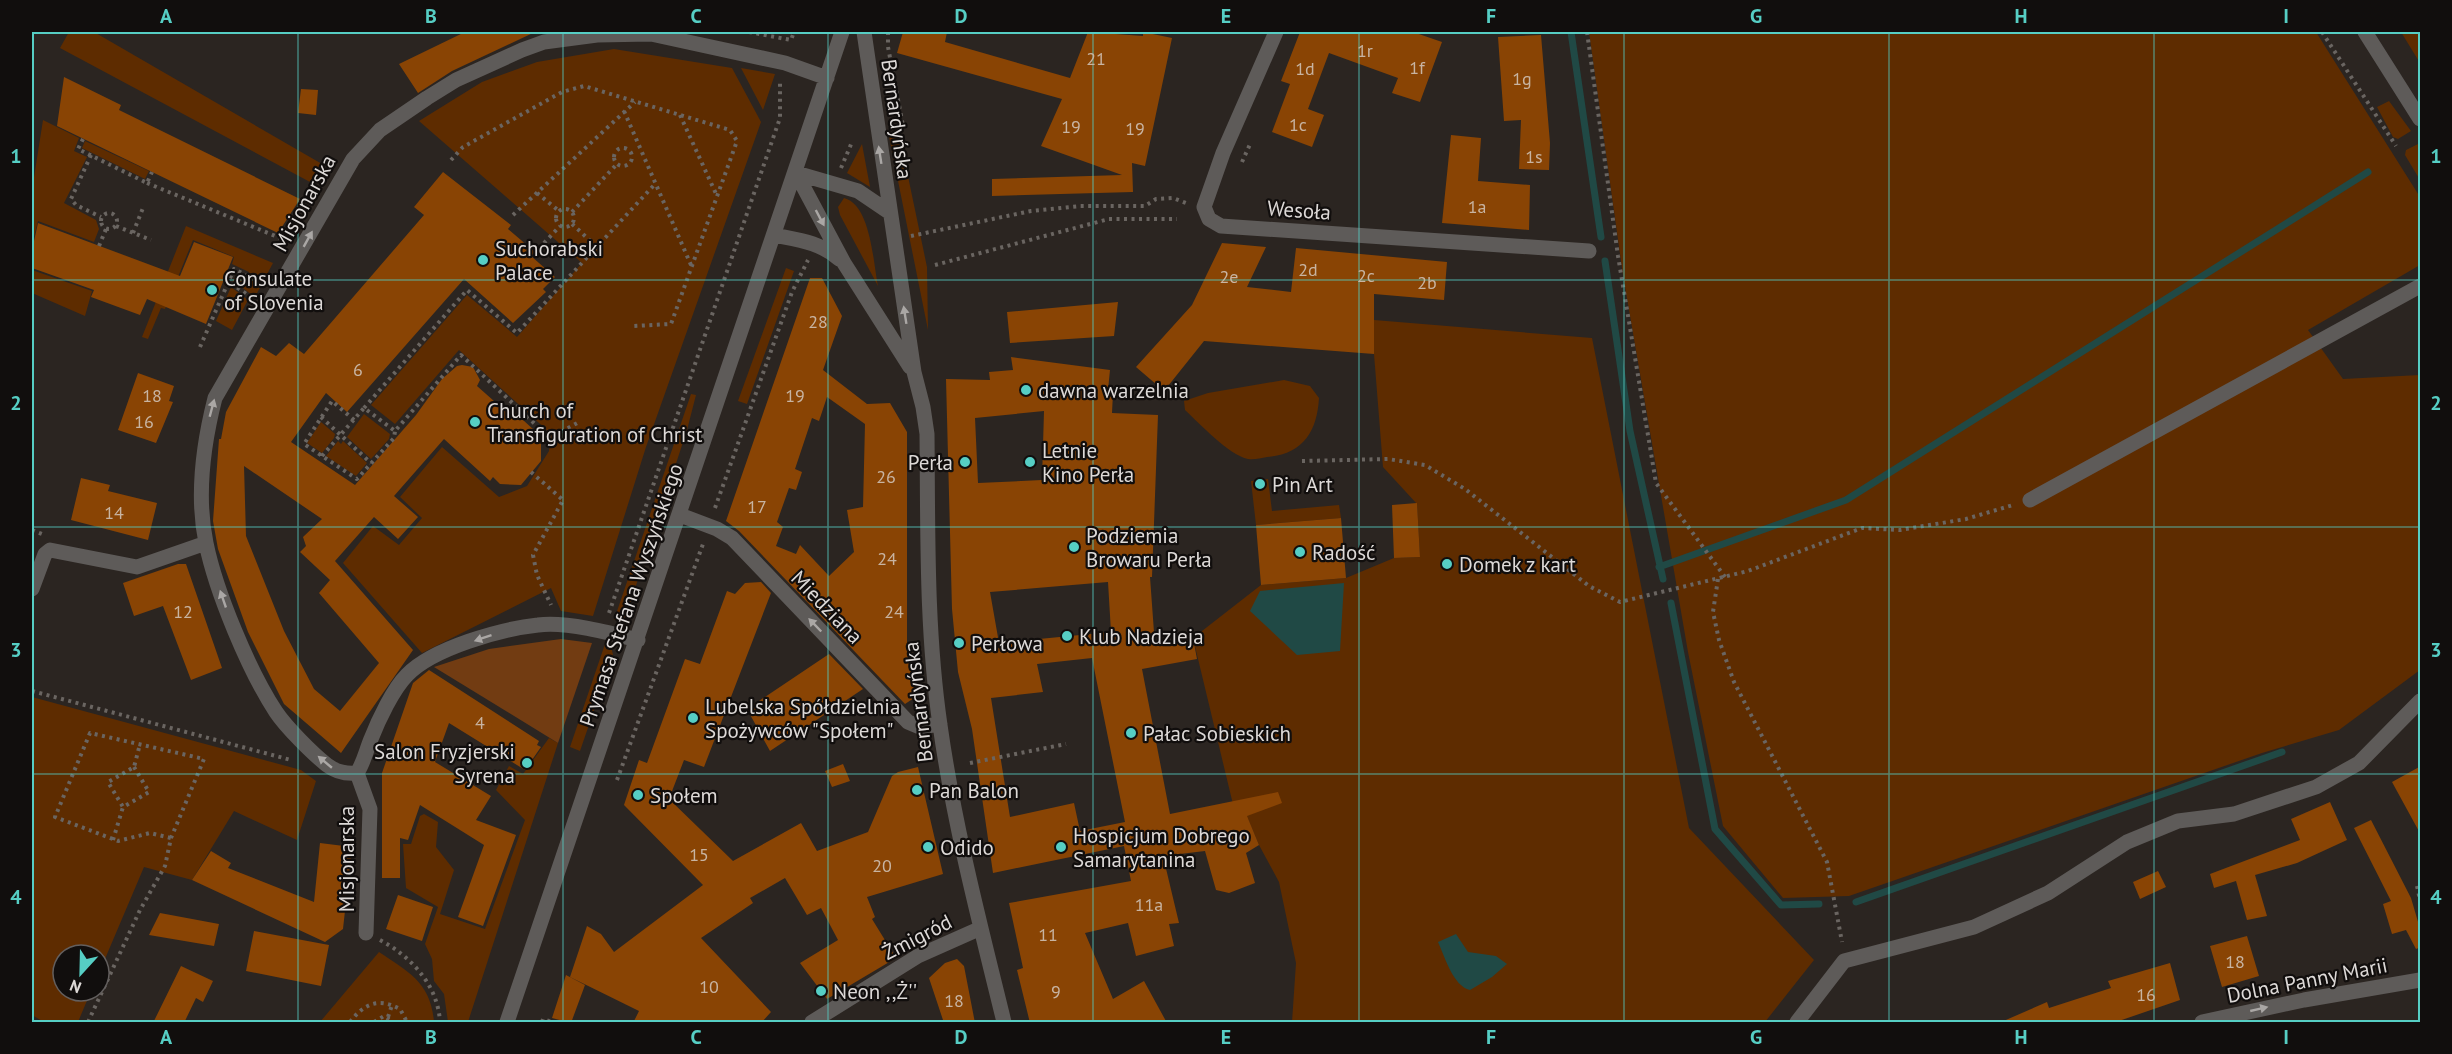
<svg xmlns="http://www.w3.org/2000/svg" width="2452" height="1054" font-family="'PT Sans',sans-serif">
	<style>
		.green { fill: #5e2c00 }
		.forest { fill: #723c12 }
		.water { fill: #204945 }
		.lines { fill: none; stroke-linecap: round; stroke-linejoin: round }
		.stream { stroke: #204945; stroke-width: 7 }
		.building { fill: #894404; fill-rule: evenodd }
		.path { stroke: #6a6561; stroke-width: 4; stroke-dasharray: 3 4.5; stroke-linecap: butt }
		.minor { stroke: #5e5b59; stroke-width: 15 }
		.oneway { fill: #aaa7a5 }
		.grid { fill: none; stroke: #56cec4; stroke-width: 1.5; stroke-opacity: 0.55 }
		.poi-dot { fill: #56cec4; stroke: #110e0d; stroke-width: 2 }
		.labels { text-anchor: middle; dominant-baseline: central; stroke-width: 4.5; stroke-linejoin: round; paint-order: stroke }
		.number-label { font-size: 18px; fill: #c8b4a2 }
		.street-label { font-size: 21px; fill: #ddd9d7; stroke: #110e0d }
		.poi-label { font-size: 21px; fill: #ddd9d7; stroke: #110e0d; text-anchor: start }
		.neatline { fill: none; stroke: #56cec4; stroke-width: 2 }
		.grid-label { font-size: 20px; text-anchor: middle; font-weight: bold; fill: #56cec4 }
	</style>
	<rect width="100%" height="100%" fill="#2b2521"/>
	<path class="green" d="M69 32H94L322 164 310 182 60 48Z
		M1589 32H2316L2420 197V265L2308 330 2343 379 2420 375V670L2339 730 2262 753 1849 896 1783 898 1723 826 1688 652 1623 275Z
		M2401 32H2420V63Z
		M614 49 732 68 761 122 646 447 593 616 561 611 551 588 422 653 343 563 373 526 399 545 422 518 400 497 442 447 499 497 527 486 549 451 550 433 459 350 395 424 371 405 467 295 517 337 582 263 419 121 482 82 537 62Z
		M741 68 775 74 763 110Z
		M2389 101 2411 131 2398 139 2393 137 2377 107Z
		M43 120 79 138 74 151 87 157 64 203 96 220 99 229 94 242 38 221 32 245V190Z
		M897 135 901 143 927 267 928 330 889 136Z
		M85 141 149 171 145 179 82 148Z
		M862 144 870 187 847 173Z
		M2418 144 2420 148V180L2405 155 2406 150Z
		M844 198C871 205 873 262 878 286L840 215 838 207Z
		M186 226 273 263 255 297 233 281 236 275 246 279 249 272 232 264 234 257 193 240 165 309 161 308 148 339 142 337Z
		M786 268 794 271 747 404 738 401Z
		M32 270 92 291 85 316 32 293Z
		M231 287 248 300 232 330 216 321Z
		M1374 320 1592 338 1689 828 1814 960 1765 1022H1292L1296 963 1279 882 1259 845 1248 819 1237 821 1193 638 1261 585 1346 578 1394 558 1420 557 1417 504 1383 467 1374 354Z
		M1284 380 1310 386 1319 398C1317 432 1303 454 1267 457 1261 458 1254 460 1248 459 1229 455 1200 424 1185 410L1184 401 1208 393Z
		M691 394 696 395 687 430 626 616 624 620H614Z
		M364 414 390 434 389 439 371 459 347 437Z
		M321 422 335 434 334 438 322 453 307 443Z
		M338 441 341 444 343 441 367 463 356 476 326 456Z
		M1268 479 1272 511 1339 505 1341 518 1256 525 1251 481Z
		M605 644 611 646 613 655 580 751 570 747Z
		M32 697 301 770 316 781 297 840 234 811 192 880 144 867 99 973V955H63V991H91L78 1022H44L32 1015Z
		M549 738 558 743 468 1022H448L444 994 434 981 432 959 425 944 438 907 406 888 403 844H411L420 816 424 814 438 822 436 847 454 870 440 914 485 929 525 820 496 790 509 766 523 774Z
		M379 952C409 972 431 983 434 1022H320Z"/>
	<path class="forest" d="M561 639 592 643 558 743 434 667 489 649Z"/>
	<path class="water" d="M1344 583 1340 651 1297 655 1250 611 1260 591Z
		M1456 934 1468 952 1496 956 1507 964 1492 977 1470 990C1453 986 1445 957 1438 942Z"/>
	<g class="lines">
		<path class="stream" d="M1571 32 1601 237
			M1605 261 1630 431 1663 579
			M1659 567 1846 500 2368 172
			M1671 603 1715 829 1781 905 1819 904
			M1856 902 2282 752"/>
	</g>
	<path class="building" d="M465 32H535L452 71 418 93 399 64Z
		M903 32H947L945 42 1070 78 1088 32 1143 36V32L1172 38 1145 166 1132 163 1133 192 992 196V179L1122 175 1041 146 1062 99 897 53Z
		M1300 32H1413L1442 42 1420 102 1392 93 1398 78 1329 53 1308 109 1324 115 1312 147 1272 132 1290 84 1281 81Z
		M1541 35 1550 143 1549 170 1519 169 1521 120 1504 121 1498 37Z
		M64 77 121 105 119 110 300 199 278 233 57 126Z
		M301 89 318 90 316 115 298 113Z
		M1451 135 1481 138 1478 181 1530 185 1529 230 1442 223Z
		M443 172 511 225 508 229 535 252 531 256 555 277 543 289 546 292 513 323 464 279 347 412 326 393 291 442 355 485 416 415 442 379 457 366 462 365 473 367 480 380 477 386 503 409H511L534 430 535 439 541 444V461L521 485 500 484 493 477 490 481 444 439 394 496 418 517 398 539 374 517 335 561 413 650 341 753 284 704 248 632 218 549 213 521 219 439H221L226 412 261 347 276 356 289 343 304 354 424 215 414 207ZM244 466 322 519 303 537 306 546 300 552 330 580 319 593 379 663 340 711 314 689 284 631 246 536Z
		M38 223 180 276 194 242 233 257 206 324 147 299 140 315 91 297 94 290 32 268V250Z
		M1222 243 1266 247 1247 287 1291 292 1296 248 1447 262 1444 300 1374 294V354L1204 341 1164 391 1136 367 1192 305Z
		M810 278H822L842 316 823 370 867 404 890 403 907 432V649H912L914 698 905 704 739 531 726 521ZM827 397 865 424 863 507 847 510 854 552 829 576 800 545 796 554 776 546 783 527 777 522 789 488 796 490 802 472 795 469 812 418 819 421Z
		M1118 302 1114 336 1010 343 1007 312Z
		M1011 357 1110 370 1107 400 1113 393 1112 413 1158 415 1152 577H1150L1155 646 1193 638 1197 659 1142 669 1170 814 1278 792 1282 803 1247 816 1259 845 1246 853 1255 883 1229 893 1216 890 1205 851 1163 856 1179 923 1169 924 1174 946 1136 956 1128 923 1085 933 1113 999 1144 981 1167 1023H1030L1017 970 1023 968 1009 903 1131 881 1124 846 993 873 972 729 958 672 952 609 946 379 990 380 989 372 1013 370ZM1044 411 1042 480 978 483 975 418ZM1108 582 1111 632 999 643 990 592ZM1092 658 1125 822 1080 831 1074 803 1010 817 991 698 1043 692 1037 664Z
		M138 373 174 386 169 401 173 402 156 443 118 430Z
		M81 478 110 485 108 491 157 503 148 540 71 520Z
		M1417 503 1420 557 1394 558 1392 505Z
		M1341 518 1346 578 1261 585 1256 525Z
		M178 564H186L222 668 191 680 163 606 134 616 123 583Z
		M761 582 771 593 704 767 684 760 669 799 733 861 801 823 817 851 868 832 892 776 898 772 918 767 943 874 867 897 875 917 872 919 896 958 827 999 800 963 838 940 821 908 807 915 785 878 750 898 753 903 701 938 771 1012 761 1023H633L639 1011 570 977 587 926 601 934 614 952 703 885 624 805 639 760 647 763 685 659 700 664 727 591 735 594 745 583Z
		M829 654 863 689 770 751 747 709Z
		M429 670 539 741 537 745 541 747 525 770 449 723 435 762 491 796 476 820 516 835 483 926 458 917 484 845 420 805 408 840 400 838V878H382V773L413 683Z
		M843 764 850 781 832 787 825 771Z
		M2421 766V835L2392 782Z
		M2330 802 2347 840 2297 863 2255 875 2267 916 2247 920 2236 881 2214 888 2210 874 2300 840 2291 819Z
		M2371 820 2411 898 2421 932V947L2416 949 2406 930 2392 934 2383 904 2391 901 2354 828Z
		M320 843 352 847 343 929 325 942 192 880 211 851 231 863 228 868 314 902Z
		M2158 871 2166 887 2140 899 2133 882Z
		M398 895 433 907 422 941 386 929Z
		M160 913 219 924 214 946 149 935Z
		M254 931 329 945 321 986 246 971Z
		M2247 936 2259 976 2222 987 2210 946Z
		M957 959 964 966 975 1023H944L929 978 945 963Z
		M2170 963 2180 1000 2113 1023H1999L2047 1002 2049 1008 2111 988 2108 981Z
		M181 966 213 981 203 1002 196 998 184 1023H153Z
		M566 975 585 985 571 1023 552 1018Z"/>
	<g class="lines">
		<path class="path" d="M749 32 791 40 794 32
			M888 32V47L903 126
			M1587 32 1618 256 1656 483 1725 577
			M2322 32 2396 146
			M624 111 691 265
			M680 115 717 196
			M83 139 78 149 147 183 152 172
			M614 157a9 9 0 1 1 18 0a9 9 0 1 1-18 0Z
			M91 155 71 199 76 205 101 217
			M451 160 463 147 562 92 584 86 730 130 737 141 671 324 634 326
			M1242 162 1251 142
			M841 168 852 142
			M147 183 285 240
			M537 193 559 211
			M556 218a9 9 0 1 1 18 0a9 9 0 1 1-18 0Z
			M572 212 617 164
			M101 221a8 8 0 1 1 16 0a8 8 0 1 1-16 0Z
			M513 215 635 102
			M572 224 596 246
			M116 226 151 240
			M133 233 143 208
			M911 236 1031 211 1080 206H1145L1156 199 1173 198 1186 203
			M544 243 560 226
			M99 246 106 229
			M935 265 1109 219H1177
			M225 279 252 298
			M200 347 234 269 246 275
			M364 408 467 290 517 333 656 183
			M321 417 371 463
			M354 420 332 401 304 444 357 479 394 438 395 431
			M322 456 364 408 395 431 461 355 550 438 579 422
			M1302 461 1388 459 1425 465 1465 489 1589 586 1620 602 1748 571 1862 528 1900 530 1966 519 2013 505
			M531 472 563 500 533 555 537 575 551 605
			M715 508 792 292 808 260
			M32 530 42 534
			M1718 579 1713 612 1719 640 1734 682 1827 862 1842 942
			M609 613 780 118V80
			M32 691 291 760
			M970 763 1066 744
			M134 767 149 792 123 807 108 782 134 767 140 744
			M617 780 703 544
			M113 840 123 807
			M2417 886 2420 900
			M380 940C412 957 438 986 440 1022
			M388 1017 392 1005
			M88 1022 140 910 165 866 171 838 204 759 90 733 55 817 118 841 150 833 171 838
			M350 1022C364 1004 378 997 400 1009L407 1022
			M374 1022 384 1016 393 1022
			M542 1022 543 1019 552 1022"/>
		<path class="minor" d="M864 32 914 372 923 407 927 434C928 531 926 628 940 725 954 825 980 924 1004 1022
			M1276 32 1223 153 1204 207 1209 219 1221 226 1589 251
			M2365 32 2420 119
			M796 173 844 263 910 367
			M796 173 858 191 889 212
			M774 235C799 240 820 242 839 259
			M2030 500 2420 286
			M680 515 717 529 732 538 908 722 920 727 940 724
			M32 589 45 554 50 550 137 567 206 543
			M638 640C611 633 565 621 538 625 501 629 433 648 407 675 393 689 378 721 371 739 366 751 364 762 357 773 346 774 336 772 327 765 313 754 286 727 276 712 249 671 216 592 206 543 196 495 203 445 215 398L353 159 380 130 427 98 456 80 522 50 544 42 597 35 651 34 785 63 827 78
			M357 773 370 809 366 933
			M507 1022 842 32
			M812 1022 918 956 981 928
			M1797 1022 1844 961 1974 927 2048 893 2127 842 2178 821 2234 814 2316 787 2359 763 2420 701
			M2202 1022 2304 1000 2420 980"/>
	</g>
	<defs><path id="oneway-solid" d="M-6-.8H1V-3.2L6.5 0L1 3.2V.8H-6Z" transform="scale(1.5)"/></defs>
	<g class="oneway">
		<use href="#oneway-solid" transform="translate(880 155) rotate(-99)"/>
		<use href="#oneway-solid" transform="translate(820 218) rotate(62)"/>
		<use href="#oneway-solid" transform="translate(308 239) rotate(-61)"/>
		<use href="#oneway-solid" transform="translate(905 315) rotate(-99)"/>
		<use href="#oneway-solid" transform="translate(212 408) rotate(-75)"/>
		<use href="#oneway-solid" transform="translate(223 599) rotate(-109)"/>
		<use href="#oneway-solid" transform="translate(815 625) rotate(-134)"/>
		<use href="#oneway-solid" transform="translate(483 638) rotate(161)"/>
		<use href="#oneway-solid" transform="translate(325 762) rotate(-140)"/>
		<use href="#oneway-solid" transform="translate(2259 1009) rotate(-13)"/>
	</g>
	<path class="grid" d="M298 32V1022M563 32V1022M828 32V1022M1093 32V1022M1359 32V1022M1624 32V1022M1889 32V1022M2154 32V1022M32 280H2420M32 527H2420M32 774H2420"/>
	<g class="poi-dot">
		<circle cx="483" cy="260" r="6"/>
		<circle cx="212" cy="290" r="6"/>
		<circle cx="1026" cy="390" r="6"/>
		<circle cx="475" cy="422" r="6"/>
		<circle cx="965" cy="462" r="6"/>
		<circle cx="1030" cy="462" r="6"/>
		<circle cx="1260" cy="484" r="6"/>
		<circle cx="1074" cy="547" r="6"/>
		<circle cx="1300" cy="552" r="6"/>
		<circle cx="1447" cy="564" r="6"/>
		<circle cx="1067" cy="636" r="6"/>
		<circle cx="959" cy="643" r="6"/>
		<circle cx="693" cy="718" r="6"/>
		<circle cx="1131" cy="733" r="6"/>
		<circle cx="527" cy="763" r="6"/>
		<circle cx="917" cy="790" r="6"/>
		<circle cx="638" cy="795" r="6"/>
		<circle cx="928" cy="847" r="6"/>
		<circle cx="1061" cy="847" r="6"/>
		<circle cx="821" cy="991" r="6"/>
	</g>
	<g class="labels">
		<g class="number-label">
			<text x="1365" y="50">1r</text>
			<text x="1096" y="58">21</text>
			<text x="1417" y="67">1f</text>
			<text x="1305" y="68">1d</text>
			<text x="1522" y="78">1g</text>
			<text x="1298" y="124">1c</text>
			<text x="1071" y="126">19</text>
			<text x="1135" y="128">19</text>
			<text x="1534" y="156">1s</text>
			<text x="1477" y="206">1a</text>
			<text x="1308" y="269">2d</text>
			<text x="1366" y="275">2c</text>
			<text x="1229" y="276">2e</text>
			<text x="1427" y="282">2b</text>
			<text x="818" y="321">28</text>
			<text x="358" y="369">6</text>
			<text x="152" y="395">18</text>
			<text x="795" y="395">19</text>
			<text x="144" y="421">16</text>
			<text x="886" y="476">26</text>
			<text x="757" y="506">17</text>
			<text x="114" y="512">14</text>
			<text x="887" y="558">24</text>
			<text x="183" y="611">12</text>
			<text x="894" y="611">24</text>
			<text x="480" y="722">4</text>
			<text x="699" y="854">15</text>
			<text x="882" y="865">20</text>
			<text x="1149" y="904">11a</text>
			<text x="1048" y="934">11</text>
			<text x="2235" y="961">18</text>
			<text x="709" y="986">10</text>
			<text x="1056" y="991">9</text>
			<text x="2146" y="994">16</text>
			<text x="954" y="1000">18</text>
		</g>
		<g class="street-label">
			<text transform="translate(897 119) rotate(82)">Bernardyńska</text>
			<text transform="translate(304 203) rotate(-61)">Misjonarska</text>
			<text transform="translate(1299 210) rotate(4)">Wesoła</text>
			<text transform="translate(631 595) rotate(-71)">Prymasa Stefana Wyszyńskiego</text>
			<text transform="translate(827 607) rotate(46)">Miedziana</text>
			<text transform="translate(918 702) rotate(-97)">Bernardyńska</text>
			<text transform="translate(346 859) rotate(-90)">Misjonarska</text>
			<text transform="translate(917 937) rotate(-27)">Żmigród</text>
			<text transform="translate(2307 980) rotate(-11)">Dolna Panny Marii</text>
		</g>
		<g class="poi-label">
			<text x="495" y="248">Suchorabski<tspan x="495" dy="24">Palace</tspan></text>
			<text x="224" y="278">Consulate<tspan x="224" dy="24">of Slovenia</tspan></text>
			<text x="1038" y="390">dawna warzelnia</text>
			<text x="487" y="410">Church of<tspan x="487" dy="24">Transfiguration of Christ</tspan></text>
			<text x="1042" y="450">Letnie<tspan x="1042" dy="24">Kino Perła</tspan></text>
			<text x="953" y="462" text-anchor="end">Perła</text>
			<text x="1272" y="484">Pin Art</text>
			<text x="1086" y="535">Podziemia<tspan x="1086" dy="24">Browaru Perła</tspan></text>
			<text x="1312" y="552">Radość</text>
			<text x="1459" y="564">Domek z kart</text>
			<text x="1079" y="636">Klub Nadzieja</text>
			<text x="971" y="643">Perłowa</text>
			<text x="705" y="706">Lubelska Spółdzielnia<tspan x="705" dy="24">Spożywców "Społem"</tspan></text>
			<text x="1143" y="733">Pałac Sobieskich</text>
			<text x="515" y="751" text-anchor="end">Salon Fryzjerski<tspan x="515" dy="24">Syrena</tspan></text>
			<text x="929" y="790">Pan Balon</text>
			<text x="650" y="795">Społem</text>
			<text x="1073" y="835">Hospicjum Dobrego<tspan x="1073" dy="24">Samarytanina</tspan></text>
			<text x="940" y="847">Odido</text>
			<text x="833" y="991">Neon ,,Ż''</text>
		</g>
	</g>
	<rect width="2452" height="1054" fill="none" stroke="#110e0d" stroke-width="66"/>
	<g transform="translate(81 973) rotate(202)"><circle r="28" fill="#110e0d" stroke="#635f5e" stroke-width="1.5"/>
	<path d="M0-4.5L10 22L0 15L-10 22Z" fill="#56cec4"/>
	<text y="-9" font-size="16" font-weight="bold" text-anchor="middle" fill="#ddd9d7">N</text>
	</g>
	<rect x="33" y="33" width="2386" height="988" class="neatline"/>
	<g class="grid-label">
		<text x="166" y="23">A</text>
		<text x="431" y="23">B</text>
		<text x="696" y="23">C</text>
		<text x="961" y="23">D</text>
		<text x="1226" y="23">E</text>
		<text x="1491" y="23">F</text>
		<text x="1756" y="23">G</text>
		<text x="2021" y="23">H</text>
		<text x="2286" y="23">I</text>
		<text x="16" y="163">1</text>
		<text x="2436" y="163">1</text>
		<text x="16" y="410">2</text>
		<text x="2436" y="410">2</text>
		<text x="16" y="657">3</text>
		<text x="2436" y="657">3</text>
		<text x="16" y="904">4</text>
		<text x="2436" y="904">4</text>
		<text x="166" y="1044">A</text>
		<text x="431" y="1044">B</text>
		<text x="696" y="1044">C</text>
		<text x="961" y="1044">D</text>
		<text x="1226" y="1044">E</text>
		<text x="1491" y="1044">F</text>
		<text x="1756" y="1044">G</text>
		<text x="2021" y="1044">H</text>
		<text x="2286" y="1044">I</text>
	</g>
</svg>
